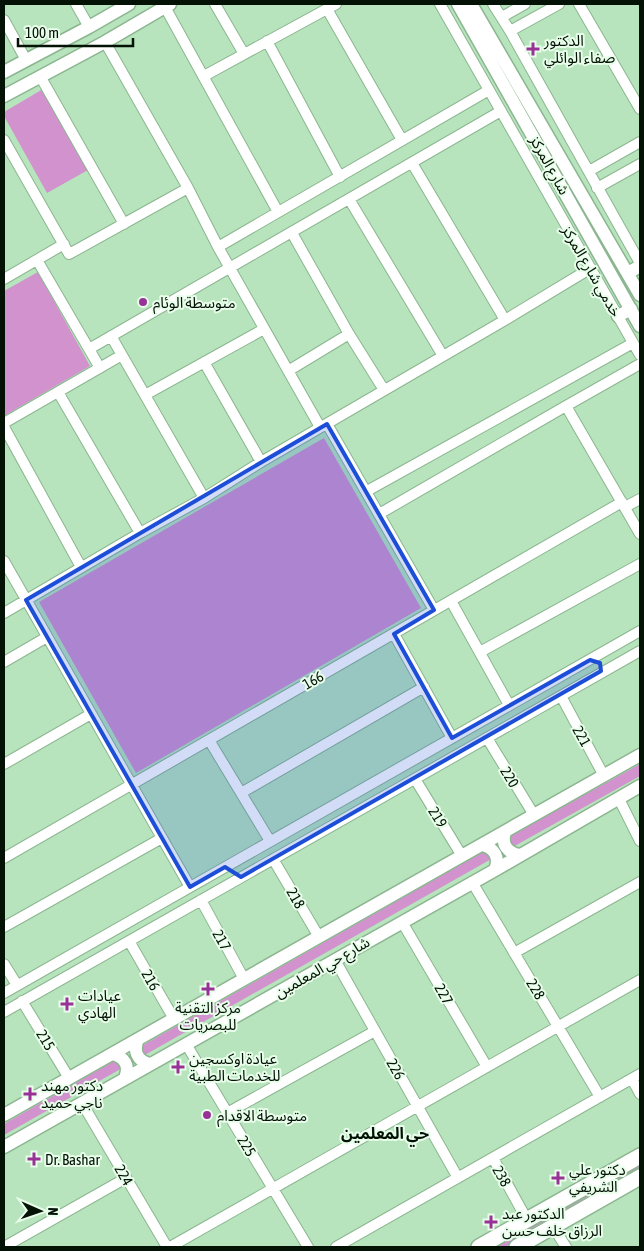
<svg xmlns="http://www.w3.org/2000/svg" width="644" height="1251" font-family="'Asap Condensed','Noto Sans Arabic',sans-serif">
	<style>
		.green { fill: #d192ce }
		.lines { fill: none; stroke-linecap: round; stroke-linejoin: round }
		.minor-casing { stroke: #8bb690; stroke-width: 12 }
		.major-casing { stroke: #8bb690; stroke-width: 15 }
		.highway-casing { stroke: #8bb690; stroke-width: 18 }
		.minor { stroke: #fff; stroke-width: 10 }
		.major { stroke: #fff; stroke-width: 12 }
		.highway { stroke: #fff; stroke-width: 15 }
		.marked { fill: #1d4ed8; fill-opacity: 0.2; stroke: #1d4ed8; stroke-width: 4; stroke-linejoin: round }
		.poi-dot { fill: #983297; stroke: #e8feea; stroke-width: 2 }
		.labels { text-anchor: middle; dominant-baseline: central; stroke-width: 4; stroke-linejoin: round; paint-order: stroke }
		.poi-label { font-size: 15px; fill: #031205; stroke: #e8feea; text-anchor: start }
		.street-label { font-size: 15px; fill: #031205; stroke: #e8feea }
		.neighbourhood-label { font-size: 16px; font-weight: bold; fill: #031205; stroke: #e8feea }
	</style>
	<rect width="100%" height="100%" fill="#b7e4bc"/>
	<path class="green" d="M43 89 88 170 47 193 4 116V112Z
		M38 272 90 366 4 416V291Z
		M324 438 421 608 136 773 39 602Z
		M640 764V776L511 848 506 838Z
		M488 849 493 858 143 1056 138 1048Z
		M119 1058 124 1067 4 1135V1124Z
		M640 1161V1171L505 1247H489Z"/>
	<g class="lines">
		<g class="minor-casing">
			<path id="minor" d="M76 4 89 27
				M215 4 244 54
				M440 4 640 355
				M493 4 510 31 640 263
				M579 4 640 109
				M165 7 278 212
				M327 9 402 140
				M502 17 525 4
				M4 20 26 60
				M510 31 559 4
				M267 41 340 177
				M105 42 188 188 218 247 320 427
				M40 76 124 224
				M204 76 336 4
				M4 140 69 254 188 188
				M412 163 505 320
				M589 171 640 142
				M597 188 640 164
				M349 199 443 356
				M292 233 349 334 384 390
				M218 247 489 90
				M37 260 100 368
				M4 279 64 244
				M111 336 204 498
				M89 349 501 111
				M204 362 261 462
				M288 371 349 334
				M58 392 140 533
				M145 395 264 329
				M566 406 640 534
				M4 423 122 355
				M327 424 434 610
				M4 427 81 567
				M367 491 633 343
				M625 507 640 499
				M379 514 566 406 640 364
				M4 561 190 887
				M451 601 509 705
				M4 613 140 533 204 498 261 462 505 320 591 268
				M394 634 452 738
				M480 652 640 564
				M4 662 47 637
				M561 696 604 776
				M487 738 534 815
				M209 740 270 841
				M4 764 91 714
				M415 779 462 856
				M241 793 424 687
				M619 799 640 841
				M4 858 622 502
				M273 859 319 937
				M472 882 600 1097
				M201 900 244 979
				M402 922 487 1067
				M4 927 162 838
				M129 941 174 1019
				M514 953 640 882
				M335 960 458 1178
				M4 964 17 985
				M4 993 640 631
				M22 1001 69 1078
				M4 1012 640 651
				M186 1044 308 1247
				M632 1079 640 1094
				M82 1103 167 1247
				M227 1113 375 1031
				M493 1158 527 1220
				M553 1227 566 1247
				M4 1247 126 1178
				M170 1247 640 980
				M336 1247 640 1074"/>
		</g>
		<g class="major-casing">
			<path id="major" d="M458 4 640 326
				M471 4 640 295
				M4 72 89 27 129 4
				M4 96 105 42 170 4
				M628 273 640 266
				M618 316 631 309
				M505 832C501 844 507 853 520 855
				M482 845C495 848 500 858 495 870
				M138 1039C133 1051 137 1061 150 1064
				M112 1054C125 1057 130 1066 125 1078
				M4 1115 640 755
				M4 1147 495 870 640 786"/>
		</g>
		<g class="highway-casing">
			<path id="highway" d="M479 1247 640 1156
				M517 1247 640 1177"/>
		</g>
		<use href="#minor" class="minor"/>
		<use href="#major" class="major"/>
		<use href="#highway" class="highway"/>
	</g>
	<path class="marked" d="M327 424 434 610 394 634 452 738 590 660 600 663 601 671 241 877 225 867 190 887 26 600Z"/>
	<g class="poi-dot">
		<path d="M530.5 41.5h5v5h5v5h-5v5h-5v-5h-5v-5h5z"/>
		<circle cx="143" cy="302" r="5"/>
		<path d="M205.5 981.5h5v5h5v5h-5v5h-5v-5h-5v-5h5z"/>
		<path d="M64.5 996.5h5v5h5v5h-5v5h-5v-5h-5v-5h5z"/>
		<path d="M175.5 1059.5h5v5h5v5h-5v5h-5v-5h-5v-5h5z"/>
		<path d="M27.5 1086.5h5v5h5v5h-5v5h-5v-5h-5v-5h5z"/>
		<circle cx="207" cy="1115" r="5"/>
		<path d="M31.5 1151.5h5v5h5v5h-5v5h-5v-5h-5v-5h5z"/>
		<path d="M555.5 1170.5h5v5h5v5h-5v5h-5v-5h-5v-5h5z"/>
		<path d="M488.5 1214.5h5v5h5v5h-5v5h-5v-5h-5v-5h5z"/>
	</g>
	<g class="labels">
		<g class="poi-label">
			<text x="544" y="40">الدكتور<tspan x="544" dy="17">صفاء الوائلي</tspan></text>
			<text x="153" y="302">متوسطة الوئام</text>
			<text x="78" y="995">عيادات<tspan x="78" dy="17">الهادي</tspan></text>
			<text x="208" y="1007" text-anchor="middle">مركز التقنية<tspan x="208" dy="17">للبصريات</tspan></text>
			<text x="189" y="1058">عيادة اوكسجين<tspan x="189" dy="17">للخدمات الطبية</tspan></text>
			<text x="41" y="1085">دكتور مهند<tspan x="41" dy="17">ناجي حميد</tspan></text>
			<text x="217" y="1115">متوسطة الاقدام</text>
			<text x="45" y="1159">Dr. Bashar</text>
			<text x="569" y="1169">دكتور علي<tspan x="569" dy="17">الشريفي</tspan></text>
			<text x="502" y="1213">الدكتور عبد<tspan x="502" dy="17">الرزاق خلف حسن</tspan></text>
		</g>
		<g class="street-label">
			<text transform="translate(550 165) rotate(61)">شارع المركز</text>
			<text transform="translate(592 271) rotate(60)">خدمي شارع المركز</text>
			<text transform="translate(313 680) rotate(-30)">166</text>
			<text transform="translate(582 736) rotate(61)">221</text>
			<text transform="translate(510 777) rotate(59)">220</text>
			<text transform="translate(438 817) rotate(58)">219</text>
			<text transform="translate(296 898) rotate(60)">218</text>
			<text transform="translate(222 940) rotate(61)">217</text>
			<text transform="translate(322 967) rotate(-30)">شارع حي المعلمين</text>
			<text transform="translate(151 980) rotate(60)">216</text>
			<text transform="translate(536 989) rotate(59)">228</text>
			<text transform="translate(444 994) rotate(60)">227</text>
			<text transform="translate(46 1040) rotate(59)">215</text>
			<text transform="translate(396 1069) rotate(60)">226</text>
			<text transform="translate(247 1146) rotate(59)">225</text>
			<text transform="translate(124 1175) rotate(60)">224</text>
			<text transform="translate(502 1176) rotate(61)">238</text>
		</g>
		<g class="neighbourhood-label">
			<text x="385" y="1133">حي المعلمين</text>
		</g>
	</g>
	<rect width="644" height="1251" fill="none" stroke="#031205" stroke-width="10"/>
	<g transform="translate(40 1211) rotate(92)" stroke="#e8feea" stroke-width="4" paint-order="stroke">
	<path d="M0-4L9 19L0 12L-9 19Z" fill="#031205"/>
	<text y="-8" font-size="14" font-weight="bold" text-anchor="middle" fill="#031205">N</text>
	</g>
	<path d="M18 38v8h115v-8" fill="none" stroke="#031205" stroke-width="2.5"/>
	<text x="25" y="38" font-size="15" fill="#031205" stroke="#e8feea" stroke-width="4" paint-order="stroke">100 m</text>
</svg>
